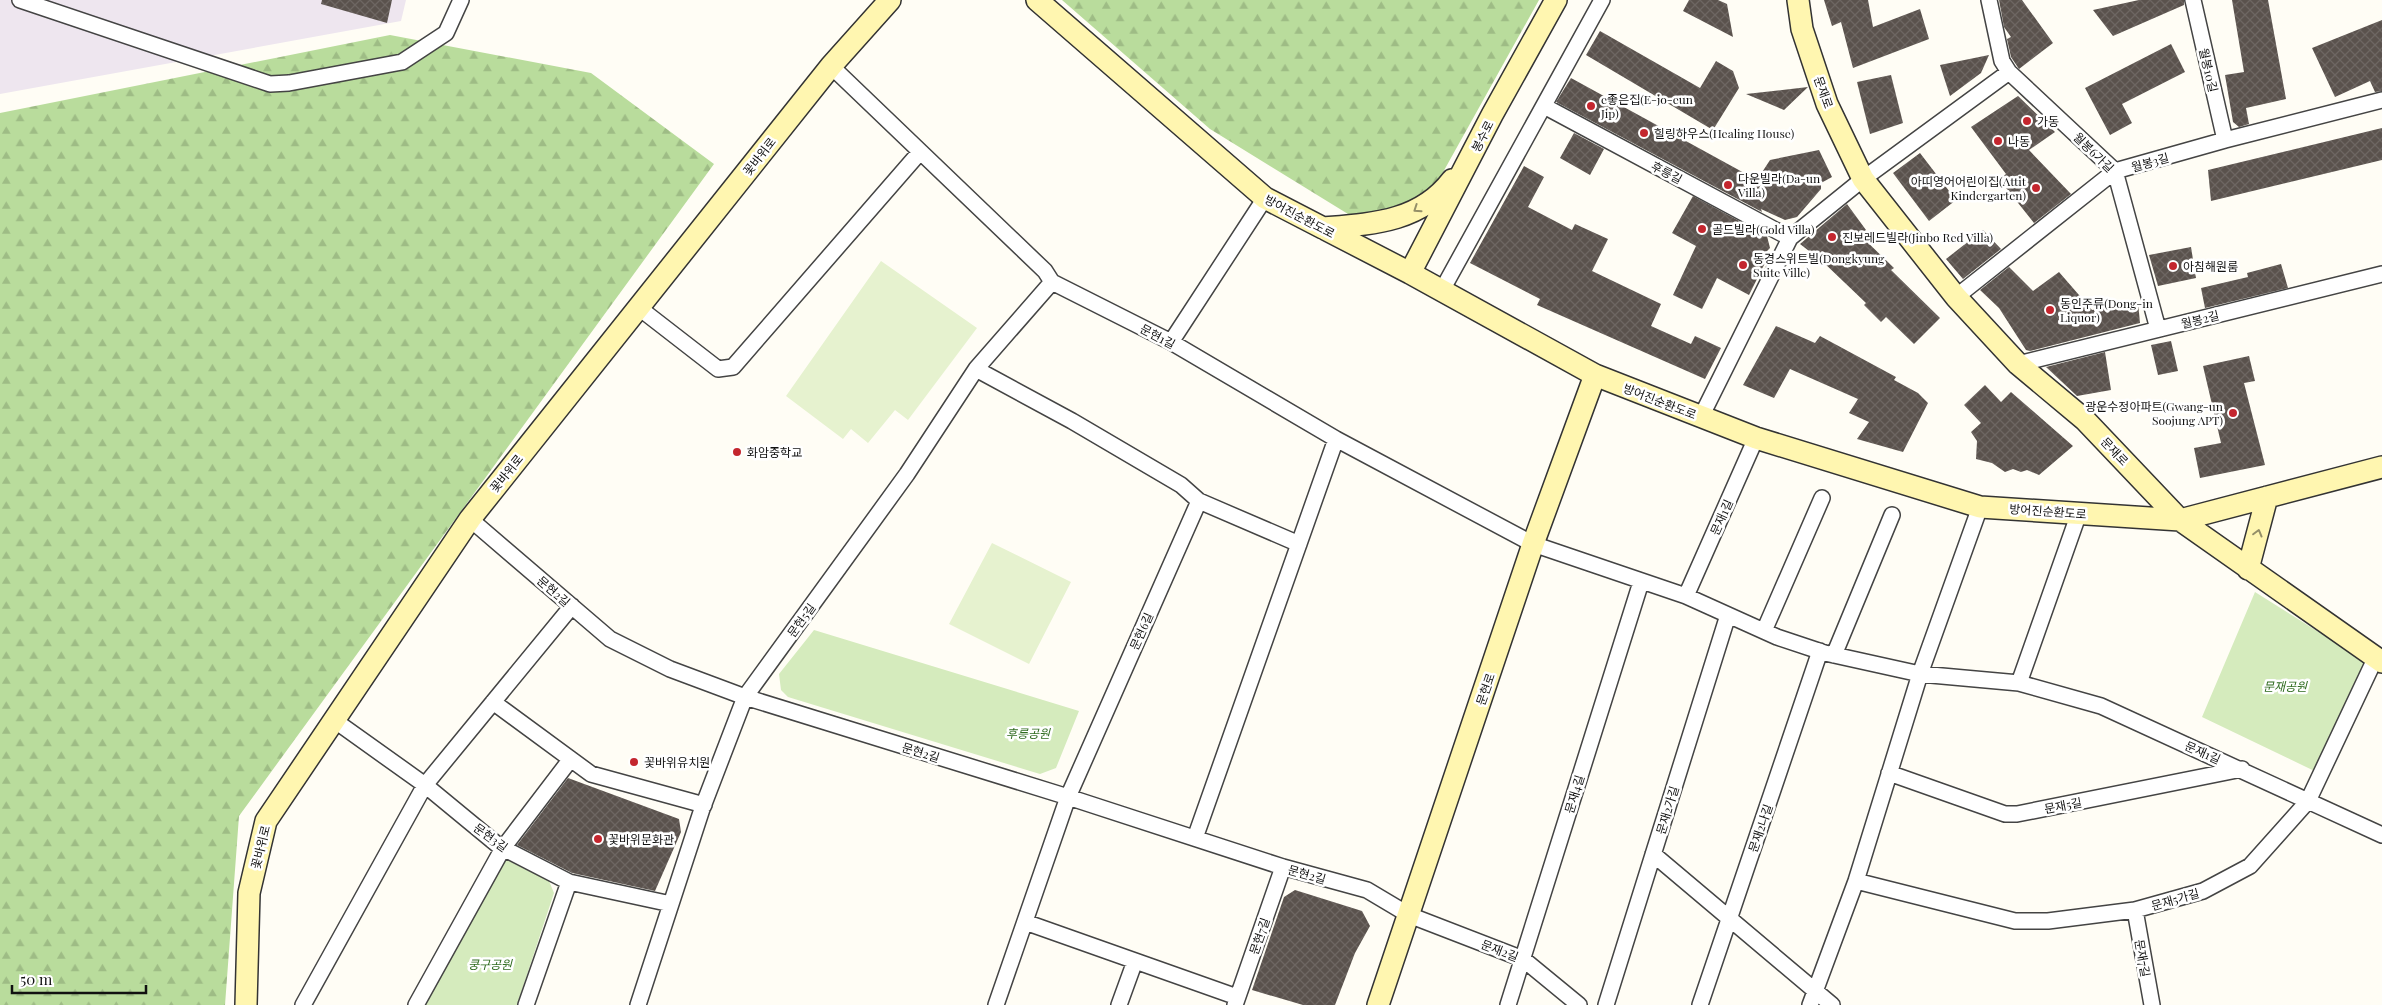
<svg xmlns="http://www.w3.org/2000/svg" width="2382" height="1005" font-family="'Playfair Display','Noto Sans KR',serif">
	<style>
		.industrial { fill: #eee6ef }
		.forest { fill: url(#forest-firs) }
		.park { fill: #d5ebbd }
		.pitch { fill: #e6f2cf }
		.building { fill: url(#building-cross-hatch) }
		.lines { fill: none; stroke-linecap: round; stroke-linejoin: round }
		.street-casing { stroke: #444; stroke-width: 18 }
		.secondary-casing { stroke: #333; stroke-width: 24 }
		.street { stroke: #fff; stroke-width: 15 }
		.secondary { stroke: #fff6b0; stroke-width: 21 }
		.oneway { stroke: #948f68 }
		.poi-dot { fill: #c4262e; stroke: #fff; stroke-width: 2 }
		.labels { text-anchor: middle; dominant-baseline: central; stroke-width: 5; stroke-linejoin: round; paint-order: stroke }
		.street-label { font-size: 12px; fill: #111; stroke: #fff }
		.poi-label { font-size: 12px; fill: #111; stroke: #fff; text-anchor: start }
		.park-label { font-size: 12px; font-style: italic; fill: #2f6b1f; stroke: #fff }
	</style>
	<defs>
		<pattern id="forest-firs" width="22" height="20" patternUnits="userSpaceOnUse" patternTransform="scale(1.25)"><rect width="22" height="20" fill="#b9dc9c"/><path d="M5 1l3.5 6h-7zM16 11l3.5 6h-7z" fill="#9ebc85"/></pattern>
		<pattern id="building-cross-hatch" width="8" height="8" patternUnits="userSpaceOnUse" patternTransform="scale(1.25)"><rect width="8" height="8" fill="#5a524d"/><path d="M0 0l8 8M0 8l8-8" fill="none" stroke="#6d6662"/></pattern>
	</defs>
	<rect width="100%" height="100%" fill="#fffdf5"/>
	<path class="industrial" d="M0 0H406L401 21 0 94Z"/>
	<path class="forest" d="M1062 0H1539L1432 192 1395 215 1348 214 1210 129Z
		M390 35 591 73 714 164 239 816 225 1005H0V113Z"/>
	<path class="park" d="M2255 592 2374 667 2327 777 2202 717Z
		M814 630 1079 711 1056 768 1040 774 788 697 781 690 779 674Z
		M507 860 549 881 554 893 517 1005H424L495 866Z"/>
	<path class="pitch" d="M881 261 977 328 908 420 895 410 868 443 851 429 843 439 786 396Z
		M992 543 1071 582 1029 664 949 624Z"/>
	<path class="building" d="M322 0H392L387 23 321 4Z
		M1689 0H1718L1727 4 1733 37 1683 11Z
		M1824 0H1868L1873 27 1920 9 1929 39 1853 68 1841 22 1832 26Z
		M1999 0H2022L2053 43 2019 69 2011 57 2007 39 2011 37 2004 27Z
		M2139 0H2184V5L2113 36 2093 10Z
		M2232 0H2268L2286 99 2246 108 2249 124 2239 127 2233 122 2225 75 2244 72Z
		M2382 20V91L2375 92 2370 81 2335 97 2312 48Z
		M1600 31 1700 88 1716 61 1733 71 1739 88 1713 130 1586 55Z
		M2171 44 2185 72 2122 104 2132 123 2110 135 2085 88Z
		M1989 55 1981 73 1950 96 1940 65Z
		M1891 75 1903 123 1870 134 1857 82Z
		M1571 78 1757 180 1770 160 1819 150 1832 177 1821 183V189L1797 217 1785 220 1761 209 1762 212 1556 102Z
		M1808 87 1784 110 1746 94Z
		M2018 96 2055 132 2029 150 2071 194 2034 223 1999 179 2006 174 1971 127Z
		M2382 128V160L2211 201 2208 170Z
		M1574 133 1604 149 1590 175 1560 158Z
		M1920 153 1956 200 1929 221 1893 173Z
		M1524 166 1544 177 1528 207 1572 230 1575 224 1608 239 1592 271 1661 304 1651 326 1691 344 1695 336 1721 348 1705 379 1537 305 1540 299 1470 263Z
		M1693 196 1767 236 1770 248 1763 255 1767 259 1749 295 1717 278 1702 309 1673 295 1696 246 1672 233Z
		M1847 204 1866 230 1860 235 1894 268 1891 270 1940 318 1914 344 1886 317 1881 322 1864 305 1866 303 1822 261 1800 244Z
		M1983 230 2001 249 1963 279 1946 259Z
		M2191 247 2196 278 2158 286 2149 255Z
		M2281 264 2288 288 2205 308 2201 288 2248 277 2247 273Z
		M2009 267 2033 291 2059 272 2092 310 2138 302 2140 323 2030 351 2026 350 1999 308 1980 290Z
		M1776 326 1815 343 1820 336 1896 377 1894 380 1918 393 1928 403 1903 452 1857 439 1869 422 1849 413 1858 399 1790 369 1774 398 1743 385Z
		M2171 341 2178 371 2158 375 2151 345Z
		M2105 352 2111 390 2077 396 2046 367Z
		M2249 356 2255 381 2244 383 2265 465 2200 478 2194 448 2221 443 2203 366Z
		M1985 385 2001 402 2011 392 2073 446 2039 475 2027 470 2021 472 2013 469 2005 472 1992 463 1976 459 1977 441 1971 432 1981 423 1964 405Z
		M568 778 679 819 681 832 655 891 572 873 517 845Z
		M1295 890 1362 911 1370 926 1355 953 1335 1005H1303L1252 990 1284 897Z"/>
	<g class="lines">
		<g class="street-casing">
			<path id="street" d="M20 0 270 84 289 83 402 62 446 33 461 0
				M1989 0 2002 61 2009 72 2115 171 2158 329
				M2193 0 2225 140
				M831 66 1045 271 1052 282 1171 342 1336 439 1533 544 1686 596 1777 637 1825 653 1920 674 2019 683 2101 706 2382 835
				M1544 106 1790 238
				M1441 292 1602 0
				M1956 297 2115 171 2225 140 2382 100
				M638 307 718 369 733 367 920 152
				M1171 342 1265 198
				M2018 364 2382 274
				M976 369 1072 421 1181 485 1199 501 1068 797 996 1005
				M1701 417 1790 238 1863 179 2009 72
				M1199 501 1299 544
				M470 519 610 639 670 669 745 697 1068 797 1283 867 1367 890 1409 915 1523 959 1579 1005
				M1686 596 1756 438
				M1764 631 1822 498
				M1834 655 1892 515
				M2019 683 2079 513
				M493 702 591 774 704 805
				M334 720 425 785 499 846 569 882 671 904
				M1889 773 2005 814H2017L2242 769
				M1195 838 1336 439
				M1653 854 1832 1005
				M1856 881 2015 921H2048L2135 910 2203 891 2250 866 2308 801 2375 659
				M2135 910 2152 1005
				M1025 922 1237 997
				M303 1005 425 785 572 606
				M416 1005 503 848 570 760
				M526 1005 569 882
				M638 1005 702 809 745 697 907 474 976 369 1052 282
				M1119 1005 1135 961
				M1235 1005 1283 867
				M1508 1005 1641 582
				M1606 1005 1728 615
				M1700 1005 1820 651
				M1810 1005 1856 881 1920 674 1980 507"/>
		</g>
		<g class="secondary-casing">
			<path id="secondary" d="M1037 0 1265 198 1410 273 1595 375 1756 438 1980 507 2180 520 2382 467
				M1798 0 1802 29 1827 104 1863 179 1956 297 2018 364 2085 420 2180 520 2382 662
				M1323 228C1372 224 1420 222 1452 180
				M1410 273 1492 115 1556 0
				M2248 569 2267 497
				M246 1005 249 893 266 821 470 519 831 66 890 0
				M1378 1005 1533 544 1595 375"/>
		</g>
		<use href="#street" class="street"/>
		<use href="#secondary" class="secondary"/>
	</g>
	<defs><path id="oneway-chevron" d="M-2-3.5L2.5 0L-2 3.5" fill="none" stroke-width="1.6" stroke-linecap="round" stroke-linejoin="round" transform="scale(1.25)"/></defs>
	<g class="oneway">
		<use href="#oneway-chevron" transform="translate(1417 209) rotate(146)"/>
		<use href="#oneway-chevron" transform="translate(2258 533) rotate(-75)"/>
	</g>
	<g class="poi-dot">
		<circle cx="1591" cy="106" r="5"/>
		<circle cx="2027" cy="121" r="5"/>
		<circle cx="1644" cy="133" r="5"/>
		<circle cx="1998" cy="141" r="5"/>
		<circle cx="1728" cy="185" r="5"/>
		<circle cx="2036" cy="188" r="5"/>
		<circle cx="1702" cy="229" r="5"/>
		<circle cx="1832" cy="237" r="5"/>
		<circle cx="1743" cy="265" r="5"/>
		<circle cx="2173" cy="266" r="5"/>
		<circle cx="2050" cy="310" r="5"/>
		<circle cx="2233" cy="413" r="5"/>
		<circle cx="737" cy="452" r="5"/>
		<circle cx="634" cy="762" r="5"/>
		<circle cx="598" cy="839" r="5"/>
	</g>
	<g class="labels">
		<g class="street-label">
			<text transform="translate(2209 70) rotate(77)">월봉10길</text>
			<text transform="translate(1824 92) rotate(70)">문재로</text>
			<text transform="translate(1482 136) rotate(-63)">봉수로</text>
			<text transform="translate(2094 152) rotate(44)">월봉6가길</text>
			<text transform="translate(759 156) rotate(-52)">꽃바위로</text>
			<text transform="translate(2150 162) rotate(-16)">월봉3길</text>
			<text transform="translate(1667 172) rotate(28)">후릉길</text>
			<text transform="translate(1300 216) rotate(28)">방어진순환도로</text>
			<text transform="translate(2200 319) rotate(-14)">월봉2길</text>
			<text transform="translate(1158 336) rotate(28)">문현1길</text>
			<text transform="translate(1660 401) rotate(21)">방어진순환도로</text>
			<text transform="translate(2115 451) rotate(46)">문재로</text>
			<text transform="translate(506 473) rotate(-51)">꽃바위로</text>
			<text transform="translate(2048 511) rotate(4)">방어진순환도로</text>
			<text transform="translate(1721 517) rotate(-66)">문재1길</text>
			<text transform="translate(554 591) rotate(41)">문현2길</text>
			<text transform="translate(801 620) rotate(-54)">문현5길</text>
			<text transform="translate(1141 631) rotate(-66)">문현6길</text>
			<text transform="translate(1485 689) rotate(-71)">문현로</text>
			<text transform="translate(921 752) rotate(17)">문현2길</text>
			<text transform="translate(2203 752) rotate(24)">문재1길</text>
			<text transform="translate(1574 794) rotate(-73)">문재4길</text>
			<text transform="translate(2063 805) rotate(-11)">문재5길</text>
			<text transform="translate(1667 810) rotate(-73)">문재2가길</text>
			<text transform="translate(1760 828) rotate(-71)">문재2나길</text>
			<text transform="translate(491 837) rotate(36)">문현3길</text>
			<text transform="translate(260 847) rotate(-76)">꽃바위로</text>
			<text transform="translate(1307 874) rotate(16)">문현2길</text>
			<text transform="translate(2175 899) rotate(-16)">문재5가길</text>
			<text transform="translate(1259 936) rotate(-71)">문현7길</text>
			<text transform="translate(1500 950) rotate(21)">문재2길</text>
			<text transform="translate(2143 958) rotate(80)">문재7길</text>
		</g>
		<g class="poi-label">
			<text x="1601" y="99">e좋은집(E-jo-eun<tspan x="1601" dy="14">Jip)</tspan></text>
			<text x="2037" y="121">가동</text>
			<text x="1654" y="133">힐링하우스(Healing House)</text>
			<text x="2008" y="141">나동</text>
			<text x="1738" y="178">다운빌라(Da-un<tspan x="1738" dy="14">Villa)</tspan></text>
			<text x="2026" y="181" text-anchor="end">아띠영어어린이집(Attit<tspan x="2026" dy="14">Kindergarten)</tspan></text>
			<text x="1712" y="229">골드빌라(Gold Villa)</text>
			<text x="1842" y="237">진보레드빌라(Jinbo Red Villa)</text>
			<text x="1753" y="258">동경스위트빌(Dongkyung<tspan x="1753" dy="14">Suite Ville)</tspan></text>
			<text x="2183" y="266">아침해원룸</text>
			<text x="2060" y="303">동인주류(Dong-in<tspan x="2060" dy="14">Liquor)</tspan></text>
			<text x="2223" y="406" text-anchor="end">광운수정아파트(Gwang-un<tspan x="2223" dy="14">Soojung APT)</tspan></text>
			<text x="747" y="452">화암중학교</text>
			<text x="644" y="762">꽃바위유치원</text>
			<text x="608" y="839">꽃바위문화관</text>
		</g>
		<g class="park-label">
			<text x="2285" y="686">문재공원</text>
			<text x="1028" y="733">후릉공원</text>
			<text x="490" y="964">쿵구공원</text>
		</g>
	</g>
	<path d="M12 985v8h134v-8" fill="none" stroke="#111111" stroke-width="2.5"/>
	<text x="20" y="985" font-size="15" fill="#111111" stroke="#ffffff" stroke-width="4" paint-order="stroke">50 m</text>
</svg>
